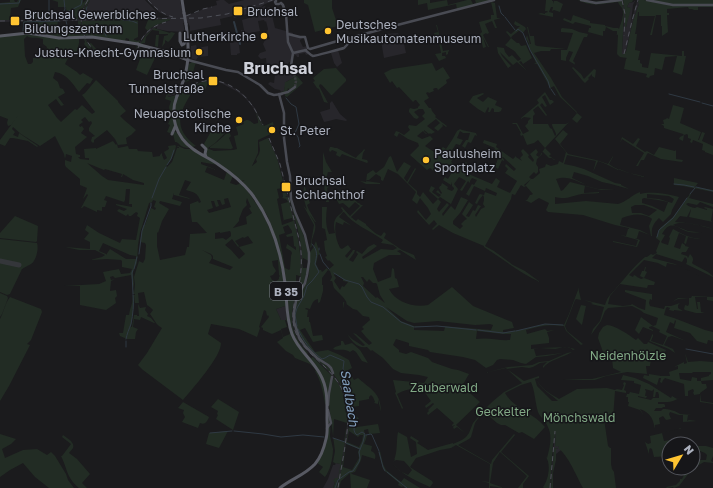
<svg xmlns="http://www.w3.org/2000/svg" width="713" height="488" font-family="'Golos Text',sans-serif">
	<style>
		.built { fill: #27262b }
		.green { fill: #222c24; fill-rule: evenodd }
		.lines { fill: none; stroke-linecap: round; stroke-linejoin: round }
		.stream { stroke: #2f3943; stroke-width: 1 }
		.canal { stroke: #2f3943; stroke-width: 2 }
		.runway { stroke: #34363a; stroke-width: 5 }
		.secondary-tunnel { stroke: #38393d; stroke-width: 2.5; stroke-dasharray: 2.5 1; stroke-linecap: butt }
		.secondary { stroke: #494b53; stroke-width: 2.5 }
		.primary { stroke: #575962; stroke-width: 3 }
		.rail { stroke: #4e5058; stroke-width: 1; stroke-dasharray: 5 4; stroke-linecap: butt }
		.primary-bridge { stroke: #575962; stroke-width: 3 }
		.poi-dot { fill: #ffc431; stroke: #161619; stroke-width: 1.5 }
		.labels { text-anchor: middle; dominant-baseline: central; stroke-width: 3; stroke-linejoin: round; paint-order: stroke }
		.shield { fill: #161619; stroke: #7f828c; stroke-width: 1 }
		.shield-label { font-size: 11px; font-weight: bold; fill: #acb1be }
		.poi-label { font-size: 12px; fill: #acb1be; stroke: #161619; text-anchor: start }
		.park-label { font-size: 12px; fill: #82aa86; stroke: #161619 }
		.water-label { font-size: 13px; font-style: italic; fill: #819dbb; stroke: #161619 }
		.district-label { font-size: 16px; font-weight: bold; fill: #ced0d9; stroke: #161619 }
	</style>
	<rect width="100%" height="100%" fill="#1b1b1d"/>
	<path class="built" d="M88 0H89L84 9 82 19 142 18 121 17 85 18V13L87 6 90 0H145L157 12V17L162 18 169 17 159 12 147 0H180L183 15 195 13 203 9 217 5 216 1 220 0H224L229 4 244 0H276L265 4 261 7H262L265 6 266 8 270 7 275 28 293 33V35L301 37 302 39 300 40V41L303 47 307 46 308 48 306 50 309 54 306 55 305 53 299 54V57H297L296 55 293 56 292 62H289L288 64H286L287 67 292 66 295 76H294L293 78 286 82 284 91 281 92 280 90 275 89 268 84 270 82 274 83 275 74 273 72H271L270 71H267L266 58 261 59 258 56 260 53 266 51 263 44 265 40 270 39 267 32 268 29 266 21 265 22 264 20 258 21 260 31 241 35V30H244L242 20 256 16 254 11 247 12V14L234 18 233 16 220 19 221 25 190 31V27L188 22 183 23 185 32 167 31 157 29V27L149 32 143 38 140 45 138 57H136V51L138 45 145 34 154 26 170 20V19L82 21V26L84 36 89 44 95 51V52L85 39 82 30 81 21 0 22V20H1L81 19 83 8Z
		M634 1H635L633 5 631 22 637 1 639 2V4L633 21 626 51 624 54H622V52L624 20 622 2H623L625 11V27H626L630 8 627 7 629 3 634 2Z
		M398 33 404 44 406 53 384 58 380 35 383 34Z
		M238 38 240 53 237 54V55H231L230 43 236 42V39Z
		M196 45 197 48 208 46V56L198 57 196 60 190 58 191 46Z
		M338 50 342 63 337 67 334 63 331 53Z
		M213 80 220 81 229 85 243 94 255 108 263 125 262 126 254 109 247 100 238 92 221 83 211 81 200 82 180 93 167 97V96L179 92V91L172 92 167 91V90H175L181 89 203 81Z
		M332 101 340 114 347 120 346 121 336 119 329 121 324 122 320 112 330 109V103Z
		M268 138H269L280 164 301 245 302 257V269L300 281 293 307V312L294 327 298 337 308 351 329 370 339 382 344 393 347 403 349 414V426L338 488H337L339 479 335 478V482L333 488H323L328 479 333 465H335L336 463 340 464 341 467 347 426 348 414 346 404 342 392 337 383 328 371 303 347 297 338 293 327 292 312 293 301 300 277V251L298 239 281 170 277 158Z
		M285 306 287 315 286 320H281L276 309Z
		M555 431H556V433L555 446H558L561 450 556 454V449L558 448H556L554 450 551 488H550Z"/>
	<path class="green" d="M10 0H14L15 2H17L18 0H21L18 7 11 8 10 20H0V3L10 2Z
		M52 0H83V3L86 0H88L83 8 81 19H67L66 7H58V2Z
		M89 0H90C87 5 84 12 85 18L121 17 146 18 82 19 84 9Z
		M304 0H332V8L338 26 315 32 308 5 304 3Z
		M418 0H430V3L447 0 448 5 467 0H471L473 4 476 3 475 0H492L457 9 456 4 428 10 427 3 418 5Z
		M546 0H552V1H553V4L554 1H557L563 4 560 12 554 10 552 11 553 7H551L549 12 553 13V17L538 14 541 13 545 14V13L548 12 547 11H545Z
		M577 0 586 2 622 0 624 14 622 52V54H624L626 52 633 21 639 4 638 2 639 0H644L674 6H713V7H698V10H694L692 9H689L688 7 667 9V13H669V15H667L668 32 662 36V26H661V15H656L652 35H650L655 16H639V12H638L636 29 635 34H637L635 50 640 51 638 60H640V63L642 64V67L648 68 651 53 682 56V51H684V56H686L682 75 673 72 677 56 665 57 662 70 655 68 654 75 650 76 649 78 646 77 647 74 624 69 626 59 627 58 620 57 617 54 618 35 616 34H617V31H613L606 27 605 31H603V36L588 32 589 28H591V26L575 22 573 24 563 20 564 18 571 21 573 15 590 21V23L605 25V26L614 28H618L619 29C621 23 625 14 622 8 621 6 619 5 618 2 603 4 592 7 577 0Z
		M623 0H633L632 2 629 3 627 7 631 8 626 27H625V14Z
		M650 0H713V5H679Z
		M491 2 495 3 497 18H501L494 20 497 28H495L492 21 485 24 489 33 487 34 486 33 483 35 489 47H488L483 37 486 47 483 48 480 34 482 32 479 22 491 19V15H494L491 2 472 7Z
		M34 12H48V18L25 19V14Z
		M170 19V20L154 26 147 31V30L145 28 148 20Z
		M124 20 125 21 138 20V37L134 39V40L138 41 140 40 139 44 129 42V39L126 38 125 41 84 35 82 26V21Z
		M26 21H58L57 27 66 28 67 27 78 26V21H81V26L84 36 66 37 53 36 34 32 35 22H27L26 31H23V22Z
		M515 21 525 27 526 29 523 33 520 30 512 36 511 38 517 43H519L521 46 526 45 532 58 523 64 521 61 519 62 527 71 517 62 513 65 500 52 502 56 511 66 508 68 498 53 497 47 504 48 505 52 509 57 512 55 518 61 521 59C518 56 516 52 513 50 510 48 508 47 505 45L508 42 511 38 506 32 507 31 511 34 519 27 520 26H517L514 24Z
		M436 25H437L443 51 449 50V51L448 52V54L446 55V52L442 53V56H445L446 58 439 61 435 54 441 53 438 37 436 38V42L434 33 438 32Z
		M527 27H528L530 36H534L535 45 537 46 566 49H551L550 51H541L534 53 551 78 562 97 577 112V113L582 117 577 123 572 119 577 113 560 97 554 86 550 88 547 82 537 64H534L536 63 528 45 529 44 526 38 527 35 530 44H531Z
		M154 28 170 33 169 34 171 32 175 33C174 35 170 41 168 42L165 40V43L162 47 164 36 168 35V34H159L158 47 155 46 156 35H159V31L152 30 146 37 145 43H143L142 44H140L146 35Z
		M562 28 572 29 579 32 588 34 587 37H584L573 61 575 63 574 65V64L569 61 573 52 569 51 566 58V61L561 60V50H567L573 33 561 32V29Z
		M27 34 60 39 84 38 94 52 95 51 89 44 91 43 99 52V56L94 55 84 44 85 42 84 39 79 38V43L76 54 60 51 59 55 68 58 65 64 77 72 80 75 83 73 93 79 90 84 87 83 79 92C72 83 67 74 55 72L53 78 58 82 60 88 63 89 65 93 58 97 64 105 61 106 56 99 48 105 57 118 61 122 75 109 77 110 82 105 92 114 95 112 82 95 85 93 96 80 118 101V102L126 111 120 116 124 120 136 130 131 135 126 138 127 144 118 145 115 139 107 130 94 140V142L93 143 91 141 92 137 95 136 89 131V128L92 123 91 121 89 122 85 117 81 120 83 122 79 125 80 127 82 126 84 129 81 133 87 137 75 147 76 154 80 155V157H78L80 159 89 160V158H85L84 149 96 148V149L113 141 116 145 117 144 118 148 128 146 129 149H137L138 151 152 152 153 157 160 156V155L162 153V155L164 160 167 158 164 152 169 149 168 146 175 145 176 146C175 153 171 161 166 166L167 167 172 162 177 148H179V147H177L178 146 185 149H191L218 165 201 162V164L217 170 207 167 205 172 224 180 227 171 233 176 230 183 236 185 239 184 240 182 249 193 259 208H260C266 220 284 258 281 270H282L287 299 289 323H288L286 320 287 314 285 306 276 309 281 320H285L287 327 281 329 283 337 290 334 288 327 289 326 293 338 299 348 319 373 325 388 326 404H325C323 392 321 381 315 371L316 370 310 364 295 358 293 355 286 351 277 342 283 338 281 330 272 334 263 330V328L261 327 269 317 268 315 267 316 266 311 264 310 259 327 260 328 257 337 239 329 211 324 208 334 221 343C221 357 193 388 183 400L143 370 138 365 147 353 162 328C155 324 155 320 150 314L153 310 151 308 147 305 144 292 138 293 139 303H135V285L134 277 139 261 143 263 145 259 146 245 145 243 140 242 143 225H145L151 208 155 210 156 208 154 207 156 201 153 200 152 202 149 203 140 233 138 245 137 263 134 269 133 273 135 294H133L134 289 131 275 115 278 113 276 110 277 111 280 115 279 111 281 110 291 116 290 117 296 115 298 116 303 106 310 80 305V286H64L99 284 106 281 103 272 119 269 121 274 130 273 132 269 122 267V261L121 260 107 259 90 260 102 257 105 255 95 250H79L65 247 90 249V242L84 239 89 233 85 230 87 225 99 233 120 243 122 239 136 240 140 218 137 216 138 213 136 212 131 216H129L128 214 126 216 117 211 119 209 124 211 127 209 116 205V204L132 207V204H129L130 189H126L125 200 124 202 106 196 104 200 107 201 105 207H102V211L97 210V212L84 206 82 208H81L88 195 87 194 83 199 87 188 80 185V179L66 167 65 165V160L71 162 72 156 66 154 65 159 64 154 55 136 40 146 21 134 13 127 12 129 15 132 13 135 18 137 19 133 38 146 37 147 28 141 13 138H10L5 146 0 144V140L20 113 11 125 8 126 7 123 8 119 0 116V36ZM27 36C31 39 38 37 43 39V44L47 47C45 55 40 57 33 58V62L31 64H28L25 56 24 39ZM87 163 104 170 105 169 122 174 121 177H122L123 174 133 180 144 183V185L108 180 102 176ZM185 180 191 182 186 190C195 193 197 192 201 202L199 203 198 201 190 204V209L192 222H197L207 233 190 234 189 247H187L185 255 160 260 157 246V232L158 233 162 221 169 209 159 203 160 201 180 206 182 202 172 199 174 193V195L190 199 189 198 179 195ZM228 198 231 207 209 213 207 210 213 208 211 201H214L216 207 219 206 217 200H220L222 205 225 204 224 199ZM247 198 251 207 249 208 252 213 246 217 247 224 233 228 239 221V219L243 209 247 205 246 202ZM230 231 231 233V236L226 240 223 238 215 239V233L220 232V233ZM248 236 253 243 239 247 245 254 239 259 231 250 225 245 232 239 238 247 239 246 235 241 243 237 244 238ZM103 243 130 255 136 256V259H126L110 249 106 255V254L99 251ZM202 250 211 254 213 256V259L233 267 230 270 209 263 212 258 211 255ZM278 260 279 275 280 276 279 277V279L275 282 273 280H272L270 276 273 275 276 271 275 269 273 266 272 261Z
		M127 43 138 45 136 51V57H138L140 45V48L153 55 154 54 156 56 147 75 136 70 140 59 139 58 136 59 134 57 137 45Z
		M192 62H196L193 72 195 77 189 81 184 82 189 64Z
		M432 63 436 71 443 67 450 78 446 80 447 83 438 90 437 88H435L433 89 434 91 429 93 428 92 426 93 429 98 424 101 429 108H431L432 111 436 116 435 117 447 126 446 127 442 124 443 126 438 131 434 128 440 123 441 124 436 119 427 126 435 132 431 134 430 133 429 134 424 130V131L427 134H426L423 131 417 136 422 139 430 136 433 139 425 146 442 157 445 154 441 149 443 147 446 149 452 140 457 131 460 129 462 130 476 133 477 136 475 135 471 143 468 142 465 148 462 146 466 140H468L470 133H463L460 131 457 138 463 140 460 145 456 144 447 158 448 159 452 154 455 156 451 162 461 169 466 162 468 164 463 171 464 172 492 184 496 178 500 181 497 187 510 193 517 181 505 173 508 169 505 166 506 164 514 171 516 169 503 157H502L504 160V161L502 160 498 169 494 166 497 162V161L500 155 494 150 475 143 494 150 495 148 483 143 484 140 497 144 496 147 513 159 516 156V157L522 161 520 158 523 155 521 151 523 149 529 155 528 157 533 162 534 160 530 154 536 149 538 152 536 155 539 157 545 148 551 154 549 156 551 157 555 160H554L552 158H549L543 152H542V154L537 159 536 164 538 167V172L536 174 534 172 529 177 531 179 524 185 525 186 531 179H533L540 173 539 169 545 167 546 164 551 166 558 164 559 161 563 163 566 152 555 139 563 130 568 134 560 144 568 154 596 160 608 164 613 156V157L609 164C619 172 635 174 647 177 638 176 628 173 619 169L618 170 606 164 598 161 593 172 596 161 567 155 564 164 574 166 584 169 615 183 621 184V185L629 189 611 184 602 182 588 176 574 172 572 178 587 185C576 181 568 175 556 179L561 191 563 190 570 182 598 189 615 190H601L585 186 584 191V193L599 192V193C593 194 587 193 582 194 571 196 566 200 555 197V204L586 201 618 204C626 202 632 195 640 192V194C650 191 669 194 679 197L672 210 671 214 663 222 659 218C653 224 651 228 652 236H651L649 226 652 219 651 218C640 213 633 214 622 218L620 225 640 230 650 235 639 231 637 238H635L640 240 637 247 613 242V241L636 246 638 240 620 235 626 236 628 229H629V228L615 225 583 215 548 212 546 210 549 203 539 198 531 203 525 200H527L530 195H531L533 194 526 186 524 187 521 185 515 195 512 194 511 199 485 246 494 251 513 265 525 271 540 282C520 273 503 259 484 247V246L453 233 439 225 433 230 432 229 437 224 434 220 429 225 417 212 418 210 426 220 431 214 428 208 420 198 417 204 412 200 416 192 398 174 388 169 383 181 381 180V177L376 174 369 180H367L366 181 380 183V184H366L360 181 366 182 367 174 373 170 376 173 384 167 389 157 391 156 397 172 404 162 411 166 404 178 407 182 415 168 416 169 408 183 417 191V194L420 197 423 192 433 204 438 199 429 191 431 186 435 188 432 192 439 197 441 195 438 193 436 192 438 190 441 194 442 193 439 188 440 186H441L442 183 448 187 447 189 452 191 454 189V188L452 186V182L451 185 443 180 445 177 448 179 452 172V170H450L448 173 445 171 448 167 445 164 442 166 437 171 439 172 437 174 430 168 427 170 410 155 419 146 418 143 408 139 399 133 397 137 394 135 396 131 399 132 404 135 410 130 408 127 409 125 416 126 425 119 422 116 425 113 423 109H419L414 112 419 117 417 119 414 118 409 112V110L410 108 414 109 418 108V107L420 105 416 100H415L413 102 399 87 397 88 392 81 390 83 384 73 392 69ZM459 177 461 178 466 181 460 190 462 191 468 181 470 183V181L472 178 477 180 474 185 472 184 466 194 469 196 474 186 485 191 486 188 497 193 496 196 485 192 484 195 480 194 479 195 475 203 477 204 479 200 483 195 484 197V200L483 204 485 207 481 209 476 217 475 215 481 206 478 205 475 211 473 210 469 217 466 216 473 205 469 202 462 214 467 219 465 220 461 224 463 226 460 229 453 224V221L460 213 468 200 461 197 455 210 451 206 443 216 442 214 449 205 447 203 439 212 437 209 441 202 438 199 440 197 451 204 458 189 454 184ZM647 194 669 196 674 199 672 203 659 199 647 198ZM644 198 658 200 668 202 664 212 652 206 642 203V199ZM635 205H644L657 210 649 216 641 213H632L631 207Z
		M573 67 581 74 584 79 594 69 596 70 595 78 592 76V74L588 78 589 79 585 83 582 80 572 68Z
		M336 68 346 79V81L332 95H331L322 85 320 84 319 86 328 103 324 102 319 89 317 88 313 82 315 81 313 78 324 69Z
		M294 76H297L303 83 287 97 285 96V94L292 91 295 87 290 90 288 88 287 92 282 93 281 92 284 91 285 82H286L293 78Z
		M209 81 204 92 200 90 196 91H193C179 112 172 128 196 146L192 147C183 140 174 125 174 113 174 107 177 100 178 94 188 88 198 82 209 81Z
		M166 88 178 89 177 90H167V91H177L176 93 167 96 168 97 177 95C172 109 171 117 177 131H174V132H176L184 143 189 148C186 148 181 147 179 144 178 143 177 142 176 142H175L173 134 167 132 170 125 168 124 171 117 169 107 171 101 165 99 167 93 164 92Z
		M545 92 550 100H552L554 102 550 105 545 95 542 97 547 106 545 107 542 103 540 105 547 115 546 116 538 106 533 110 535 114 533 116V124H548L550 128 552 129 555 136 556 135C556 131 552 128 552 124H566L569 122 545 148 538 140 534 143 527 145 523 135 521 136 520 134 521 133 516 124H512L513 123H517L523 134 529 131 525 126 528 123V121L531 118 524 117 521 119V118L539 103 537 100Z
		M483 93 484 94 477 98 483 102 488 97 497 101 495 105 502 108 501 111 499 112H494V109L492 108 490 112H488L489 108 488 107 485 113 478 109 469 102 473 96Z
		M673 105 684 108 680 123 701 132 698 140H699L702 132 705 133 702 141 713 146V155L705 152V151L702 150 703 144 693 140 692 143 690 142 691 139 688 138V135L687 134 684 135 683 141 679 139 680 137 684 135 683 134 664 128V126L661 124H664L663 120 666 119 667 118 669 119Z
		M256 110 264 126 273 122 275 132 258 140V153L252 166 257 162 256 159 259 154 260 150 259 142 268 138 277 158 287 196 285 197H288C294 223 303 249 300 276L296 275V286H297L299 282C291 311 285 329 308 353L307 354 311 358 313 357 332 376C329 386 327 399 328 411 328 415 330 419 330 423H328L324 380 302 350 293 334 290 321 287 294 284 270 268 217 265 212 242 182 245 180 241 181 206 155 207 148 214 151 233 150 237 149 234 136 238 135V133L236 127 244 124 243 122C248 118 250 121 254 124L258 123V120L255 111 262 125H263ZM282 188 283 197 282 198 286 199 288 202 281 204 284 222V220L292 218 293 221 282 225 277 199 279 198 277 189ZM288 225 292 231V233L286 235 287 237 293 236 294 246 296 247V250L287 244 286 248 291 251 292 253 291 256 290 269 289 270 285 268 279 235 285 233 283 227Z
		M218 124H220L225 133 215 143 208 148H206L204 144 205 142 213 128Z
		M228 132H229L231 136 229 138 233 148 231 149 210 148V147L217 142 227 133H228Z
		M622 137 633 144 638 138 640 139 636 146 645 152 647 151 654 155 659 147 675 151 676 150V159L683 160 682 162 661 159 648 153 647 154 644 160H641L638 166H636L644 153 622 139 620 143Z
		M330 147H332L335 148H337L356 158C358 154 362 153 364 149L365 150 363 153 362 159 367 160 368 162 367 163 342 154 340 157 336 155 337 152 332 150 330 152 329 150Z
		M323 152 326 162 332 172H328L326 179 329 187 327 188 329 202H326L323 176Z
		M674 178 698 183 695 187 713 190V192L683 186 674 185Z
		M304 187H305L309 198V201L310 203 307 205 309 210 316 222H315L310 215C311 218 314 221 315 224 317 232 310 239 312 246L310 248 314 225 303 205 307 210 303 196Z
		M335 190 336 191 343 190 349 200 351 201 355 200 358 203H359L361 205H363L351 217 356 221 358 219 366 224V225C371 229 375 234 381 236L384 232 386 234 384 238 402 250 414 255 416 260 400 250 397 251 400 253 401 254 400 255H389L374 263 373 269 378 282 391 277 392 268 394 269 395 278 397 279 399 287 389 289C395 302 414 308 428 305L452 287 473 306 512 322 514 328 503 330V332H505L525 329 545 324H554L564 325 569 314 578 290V287L581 300 576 299 575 300 565 326 567 331 583 344 581 345 566 331 564 326C549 324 540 326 526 330L527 334 545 329 547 331 555 330 547 332 549 338V343L531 345V349L540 348 567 347 575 349 573 350 569 347H564L555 349 540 348 534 349 536 356 563 353 547 356 536 357 526 364 521 363 513 360 500 359 497 360 493 365 486 368 475 360 463 357 430 352 428 350 409 346V343L396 339 393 345 399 350V352L406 354 411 352 428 358 432 362 452 369 458 370 469 374 462 386 480 402 456 425 465 433 457 427 454 429 453 427 455 425 452 426V425L454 423 437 408 428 415 427 413 429 411 428 410 434 404 433 403 426 408 425 406 431 401 423 390C413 388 406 389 397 394L403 408 402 409 395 393 396 392 393 380 424 383 428 377 419 375 401 373 393 369 383 358 372 350 371 351 367 347C357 349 352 341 347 334L352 339 363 346 365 345 353 333 356 334 369 345 372 343 366 337 361 331 364 329 362 327 370 320 369 317 363 316 357 310 353 309 345 303H344L343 309V302L347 304C345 297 339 294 334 288 333 286 333 283 332 281H330L332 277 330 271 328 270 334 265 329 260 328 261 325 257 327 256 325 250 324 241 327 240 325 229 322 228V207H327C326 216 325 225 329 234L335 233C334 229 333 222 336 218 338 215 341 214 343 211L341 208 342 207 350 216 360 206 355 202 349 208 343 203 339 204 335 197 334 191ZM343 212H344C352 224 371 231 383 240L381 243 393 245 397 248 393 250 381 249 363 259 362 257 377 246 374 244 368 247 362 254 357 251 356 252 358 254 353 262 349 260 354 253 355 250H353L351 253 347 258 345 256 351 249 348 245 342 249 340 248C336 240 334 231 336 222L343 225 344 222 352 226 339 217ZM335 274 343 279V281L348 282 344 287 342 286 340 290 334 281 336 278 334 275ZM361 277H363L367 282 369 279 373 283H376L377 284 380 295 385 303 377 297 376 298 363 286 364 283ZM386 307 407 321 414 323 438 321 475 325 490 324 493 325 491 330 443 326H414L401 321ZM434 326 445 327 444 331 414 330V327ZM477 331 503 334H511L510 340C499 341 488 337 476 339Z
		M690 194H691L689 198 713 204V207L700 202 697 205 688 203 686 204C689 207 691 207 695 208L697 207 707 210V209L704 208 705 207 713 209 711 221 713 222 689 217 691 210V209L687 217 680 216 675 222C688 223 702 225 713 229 702 226 682 219 673 225L688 231 705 233C700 232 694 233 689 232 677 229 671 218 662 234L665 235 661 242 662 243 668 245 670 238 669 237 673 229C682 234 689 238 701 239H697L688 237 686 244 684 243 686 236 679 233 674 247 680 249 682 243 685 245V246L689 247 686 252H682L681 254 687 256 688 258 690 254C693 257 694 259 692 263L693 264 708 272 713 276V277L686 264 687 262V259L685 257 682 262 656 254 652 258 675 264 702 277 677 265 667 263 666 267 658 263 644 260 629 275 633 277 634 275 636 276 637 277 641 279 644 278 640 276 642 271H644L645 267H646L645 271 647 272 644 278 655 282 654 285H648L647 288 620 284 610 296 608 304 623 306 631 305 632 304 639 308 645 310 646 300 625 292V290L652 294V300L650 299 649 303 650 306 664 309 665 306H671L680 303 678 305V308L683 311 674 310V311L669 310 670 308 667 307 666 308 664 315 674 318 705 330 713 332V341L708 340 707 344 697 341 690 333 674 328 676 321 675 320 674 324 670 322 666 332 686 341 672 336 668 337 664 345 673 349 675 353 669 349 649 341 650 340 652 335 653 334V336L651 341 663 345 667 336 659 332 660 330 652 326 649 327V328L653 330V331L643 327 639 334 635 330 641 317 653 326 656 325 658 318 644 313 640 310 632 306 608 308 605 311 601 321 591 335 593 329 600 321 604 307 591 304 593 303 584 300 605 305C608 295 611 295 617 287 627 276 634 266 645 257H647L651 254 653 255 657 253 656 251 660 241 656 238 660 228 673 217Z
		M289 197H290C295 219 308 238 309 261L303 258 302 262 303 268H308C307 273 306 279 304 283 302 288 299 292 297 297 289 319 296 340 313 355 320 361 330 364 332 374 312 353 287 338 294 305 296 291 302 278 302 263 303 241 294 218 289 197Z
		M15 216 38 226 37 241 36 242 0 238V233Z
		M0 239 37 243C39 249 36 261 31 264 26 267 24 267 20 271L22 269 10 294 7 295 0 292Z
		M316 241 320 254 318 255 316 264 319 270H321L322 272 327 268 328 270 322 278V285H323V291L320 302 318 303V299C313 300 312 304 310 309L306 308 305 309 308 310 307 317H309V322H310L313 336 322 335 323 340 313 342 305 328 300 330 315 352 328 350 340 355 349 360 352 368 348 370 354 380 358 378C370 389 381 392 381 412L378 399V404L374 403 375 402 373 397 371 395 369 397V399L359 401V406L352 407 353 414H355L359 419H356L357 427 378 424 380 433 369 434 368 429 364 430 365 435H367L366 439 364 444 372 446 371 451C375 453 376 454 375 459L362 455 361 460 355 472 351 473 352 474 370 480 367 488H351L350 473 341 481 339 488H338L349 426V414L347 403 344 393 339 382 334 375 333 372C316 356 295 341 295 315 295 309 296 302 299 297V295L307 281 309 275 310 252 313 248ZM349 431 358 437 360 435H363L362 441 359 447 347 442ZM346 444 359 449 358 452 359 458 352 470 343 467Z
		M0 293 7 296 8 298 2 314 0 317Z
		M133 295H135L134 304 131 327H132L134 315H137V316H139L138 304 140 308 146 307 145 310 148 314 147 316 151 318 155 323H154L141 317 140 320 134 319 133 327 138 329 136 332 135 339H127L120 336 119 333H123L126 315H129C130 308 133 303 133 295Z
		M692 296 713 297V301L707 300V297H695L697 309H698L697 302H700L701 312 705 313H696L685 310 684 309 685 305 688 306 689 304V298L678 299 672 302 664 303 672 302 678 298H691Z
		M10 297 41 309 42 312 31 340 27 344 30 345 9 386 0 401V319C4 312 5 303 10 297Z
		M581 305 586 306 582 325 576 319Z
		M607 325C615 325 629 335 636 340L638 338 644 344H647L648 342 666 350 673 354 666 350 665 352 668 357 663 352 652 356 651 358 650 366H646L647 374 627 372 606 376 595 380H582L563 379H592L621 372 613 368 612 359 603 352 598 338 599 333 603 327Z
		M341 341H343L345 345 352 343 360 350 368 363 362 361 356 352 353 350 350 352C344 348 339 351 333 349L335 347 341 345Z
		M572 352C563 358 550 359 543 368V366L547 362 540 363 533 367 529 368 522 367 507 369 524 381 539 376V378L535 379 537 386 552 401H558C551 394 540 389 537 380 541 389 551 394 559 399L577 389 607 388 615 390 617 389 622 390 624 385 623 384 624 382 626 383 624 390 626 391V393L615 391 613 418 604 419 608 446 610 448H611V464L612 469 614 472 616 488H583C576 476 569 456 558 448L556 449V460L553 473V488H551L554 449 556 448H559L558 446 556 447 555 446 556 431 553 445 550 488H544L543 487C548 481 552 463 545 456L547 458C550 446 553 436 547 425 545 420 540 417 538 412 535 402 535 391 531 382L521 385 505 393C514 409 534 413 545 427L534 439 522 432 519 433 505 425H501L497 423 483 411 492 402 504 392 522 383 506 368 484 373 508 367 532 365 539 362 549 361 567 353Z
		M685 353 688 362 700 361 713 362V380L701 381 702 384H706L707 388 700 393 701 401 713 403V404L700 402V394L694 395V394L693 393 694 391 693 389 688 391V396H685L684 384 665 378 663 380 662 383 660 382 661 378H659L657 385 643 378 644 375 649 376V374L661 376H670L669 372 678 369V366L674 367 684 362V364L687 363ZM693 372H711V374L709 375V376L701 378V381H697V378L692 377 691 381 680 379 679 373H692Z
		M623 375 635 378 649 384 671 398 672 396 677 399 680 397C673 403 666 402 658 402V404H664L665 405V407H663L662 408H656L654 411H661L663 409C669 409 676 411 680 414L692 415H688L687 421 689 420 697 421 683 422V415H679L670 412 669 414 671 419 666 420 663 416 659 418 660 424 655 425V429C653 419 651 413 640 409L644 416 640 410 628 406 629 402H628V397H626L627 394H629L630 392 639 394 641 385 634 383V381L621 380ZM645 389 652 391 654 389 653 397H655L656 392H658L659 395V398H653L651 400 638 397V396L646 398 647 396H645L646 391 645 390Z
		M334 377C351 401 348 421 344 448 342 461 339 475 337 488H333L335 482 333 481 335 478H338L340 467V464L336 463 335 464V463L333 462 335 451 329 405 330 387ZM334 419 347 423 344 442 333 438Z
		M218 399 239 412 233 430 216 419 218 415 217 414 218 411 211 407Z
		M183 402 209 417C207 422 205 425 200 423L198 428 182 422 185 417 183 413 184 410 178 408Z
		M479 416H480L475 423 471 437 469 439 458 445 491 464 492 460 514 434 515 435 501 452 529 476 523 484V488H518L527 476 500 452 493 463 490 483 504 488 490 486V488H489V483L481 481 489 482 490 464 456 445 451 448 440 450 416 458 410 467 416 471 432 481 433 483 430 487C417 481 402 475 392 463L400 471 408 475 412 470 404 461 396 460 393 462 395 460V459L394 460C398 451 396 441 398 432L407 437 411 457 417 454 416 442 410 438 411 436 419 441 417 443 428 450 453 443V444L462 440 466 437 469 433 473 423Z
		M330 426C331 430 330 432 330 436 331 440 332 445 333 449 333 458 330 471 325 477L319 472 323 467 317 463 321 455 328 428Z
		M680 428 681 429H679L662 433 664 441 685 438V439L682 440 683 443 669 444V456L654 457 652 449 650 448 649 450V454L645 442 648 444 651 443 650 436 679 429Z
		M228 431 219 448 206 444 209 433Z
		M0 434 16 439 11 444 2 449 5 458 23 450 37 449 47 455 51 452 55 456 66 474 68 480 74 488H49L35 477 23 463 10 470 0 477Z
		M63 435C67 438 75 442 73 448 72 450 70 451 69 453L77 459 90 474 82 483 87 488H79C66 477 68 470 61 456H62L71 444 62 437Z
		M693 446H706L713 448V456L711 461 713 462V463L704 462 692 469 679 486 674 488 673 487 667 488 666 487 676 485 680 481V479H682L684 475 683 474 689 468H693V464L696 465 700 460H706L707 455 705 453 695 449V447H693Z
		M380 451 383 464 386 470 401 482 404 478 420 488H405L403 486 402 487 398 485 399 483 386 472 383 469 379 452Z"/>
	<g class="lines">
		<path class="stream" d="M49 0V19
			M64 0 65 9 64 11
			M0 4 19 3 20 0
			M499 6 501 13 504 16
			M87 7 85 14V18H121
			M505 17 515 30
			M67 18V12L81 5 82 0
			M66 20H67
			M123 20 132 21 137 23
			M66 21 67 25
			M67 29 69 30 80 31
			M23 31 24 22 60 21
			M84 31C91 30 99 28 105 33L106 36
			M516 31 518 29 523 33 530 50 548 81 550 88
			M66 36 67 27
			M551 89 555 95
			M669 94 700 102
			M286 98 291 104 296 107 299 124 295 133 298 137 300 146 299 147
			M702 103 713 106
			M167 165 171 159 174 150
			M674 184 684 185 694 187
			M696 187 713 191
			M690 194 695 188
			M152 198 159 179 166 167
			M657 237 659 230 673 218 687 198
			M319 248V250
			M139 254 142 231 151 206V203
			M320 254 323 262 329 269
			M134 269 137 257
			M132 273 133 294
			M132 273 133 270
			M334 273 345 280 359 284 362 287
			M362 287 367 297 371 302 383 307 401 322 414 327
			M297 326 295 315 297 308 304 296 307 286 312 281 319 272 315 264C317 255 318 251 312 244
			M415 327 437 326 476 330
			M298 329C303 341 311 351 322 359L325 358 330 355 344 361 343 369 347 374 346 391 352 416 355 421 354 430 355 433 357 435 362 432 365 434 363 442 359 452 360 458 359 462 353 471 349 472 338 480 335 488
			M478 330 503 333 515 331
			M516 331 545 324 563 325
			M126 339C127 334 129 329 131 324 133 314 134 305 133 295
			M126 341V347
			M686 349 713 354
			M234 431 263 434 281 437 303 435 324 437
			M210 433 232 431
			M366 435 371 434 372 435 379 451
			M333 438 345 442
			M346 443 360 449
			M379 452 383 467 385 471
			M387 472 407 488"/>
		<path class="canal" d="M234 22 240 44"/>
		<path class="runway" d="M0 261 19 265"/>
		<path class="secondary-tunnel" d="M294 74 296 81 295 87"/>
		<path class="secondary" d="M581 0 596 3 621 0
			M647 0 673 5H713
			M276 1 275 2 276 4H279L281 3
			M281 3 283 5 286 14 288 42 293 53 291 66 294 74
			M378 30 494 0
			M288 34 300 37H305L308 48
			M342 40 379 30
			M308 48 310 49 341 40
			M305 50C308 52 310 55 313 56 315 56 341 49 344 48 348 45 349 41 352 38
			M293 53 306 50
			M188 60 226 70 238 72 260 85 268 93 274 95 282 94
			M279 94 284 113V138L287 162 290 176 291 199 295 212 305 235 309 253V262L307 275 305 283 298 295 296 301 294 312V322L299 337 305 346 317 358 328 365 331 368 333 373
			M280 94 288 92 295 87
			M328 405 329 393 332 377
			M327 428 331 423 328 410"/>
		<path class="primary" d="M182 0 184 13
			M180 33V41L182 45 184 44 186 38
			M0 36 28 33 59 38 92 37 138 44
			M140 45 167 52 188 60
			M181 87C190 66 189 46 186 24
			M177 96C169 116 176 137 193 149 201 155 211 159 219 165 231 173 242 182 251 193 271 219 281 251 285 283 287 300 286 318 292 334 298 350 312 359 320 374 328 388 327 403 327 418 327 425 328 432 326 439 324 448 321 457 315 464 305 475 291 479 280 488
			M172 134 175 127
			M202 145 206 149 205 154 206 157"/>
		<path class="rail" d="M88 0C76 19 81 36 95 52
			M148 0C155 8 162 14 173 17
			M622 0 625 14 624 36
			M186 16 203 9 212 7
			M0 21 201 18 227 14 273 0
			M624 54 632 21 638 0
			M137 57C137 39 149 26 166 22
			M167 90C180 92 188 85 200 82 219 76 240 88 251 104 256 110 259 118 263 125
			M269 138 280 164 299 239C302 252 302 265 300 279 297 295 290 310 294 327 298 345 314 356 327 369 351 393 350 415 345 446 343 460 340 474 338 488
			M550 488 555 431"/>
		<path class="primary-bridge" d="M184 13 186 24
			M138 44 140 45
			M177 96 181 87"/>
	</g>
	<g class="poi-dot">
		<rect x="233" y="6" width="10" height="10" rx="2"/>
		<rect x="10" y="16" width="10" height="10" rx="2"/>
		<circle cx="328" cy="31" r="4"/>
		<circle cx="264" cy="36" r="4"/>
		<circle cx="199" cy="52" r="4"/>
		<rect x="208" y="76" width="10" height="10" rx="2"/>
		<circle cx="239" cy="120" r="4"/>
		<circle cx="272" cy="130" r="4"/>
		<circle cx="426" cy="160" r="4"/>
		<rect x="281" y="182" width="10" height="10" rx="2"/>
	</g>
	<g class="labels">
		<rect class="shield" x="270" y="282" width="32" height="18" rx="3"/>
		<g class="shield-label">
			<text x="286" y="291">B 35</text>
		</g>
		<g class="poi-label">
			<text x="247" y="11">Bruchsal</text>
			<text x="24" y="14">Bruchsal Gewerbliches<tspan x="24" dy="14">Bildungszentrum</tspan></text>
			<text x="336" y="24">Deutsches<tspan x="336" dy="14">Musikautomatenmuseum</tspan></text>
			<text x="256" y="36" text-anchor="end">Lutherkirche</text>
			<text x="191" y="52" text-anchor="end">Justus-Knecht-Gymnasium</text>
			<text x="204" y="74" text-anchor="end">Bruchsal<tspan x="204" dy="14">Tunnelstraße</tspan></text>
			<text x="231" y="113" text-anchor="end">Neuapostolische<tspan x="231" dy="14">Kirche</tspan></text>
			<text x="280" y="130">St. Peter</text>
			<text x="434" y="153">Paulusheim<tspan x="434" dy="14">Sportplatz</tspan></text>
			<text x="295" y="180">Bruchsal<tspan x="295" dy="14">Schlachthof</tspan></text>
		</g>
		<g class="park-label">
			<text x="628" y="355">Neidenhölzle</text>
			<text x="444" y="387">Zauberwald</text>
			<text x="503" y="411">Geckelter</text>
			<text x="579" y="417">Mönchswald</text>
		</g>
		<g class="water-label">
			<text transform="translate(350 398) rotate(81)">Saalbach</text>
		</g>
		<g class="district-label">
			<text x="278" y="68">Bruchsal</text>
		</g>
	</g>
	<g transform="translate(681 456) rotate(52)"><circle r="19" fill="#161619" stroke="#52545b"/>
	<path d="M0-3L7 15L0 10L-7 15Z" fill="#ffc431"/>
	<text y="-6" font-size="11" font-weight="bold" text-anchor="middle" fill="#acb1be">N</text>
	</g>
</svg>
